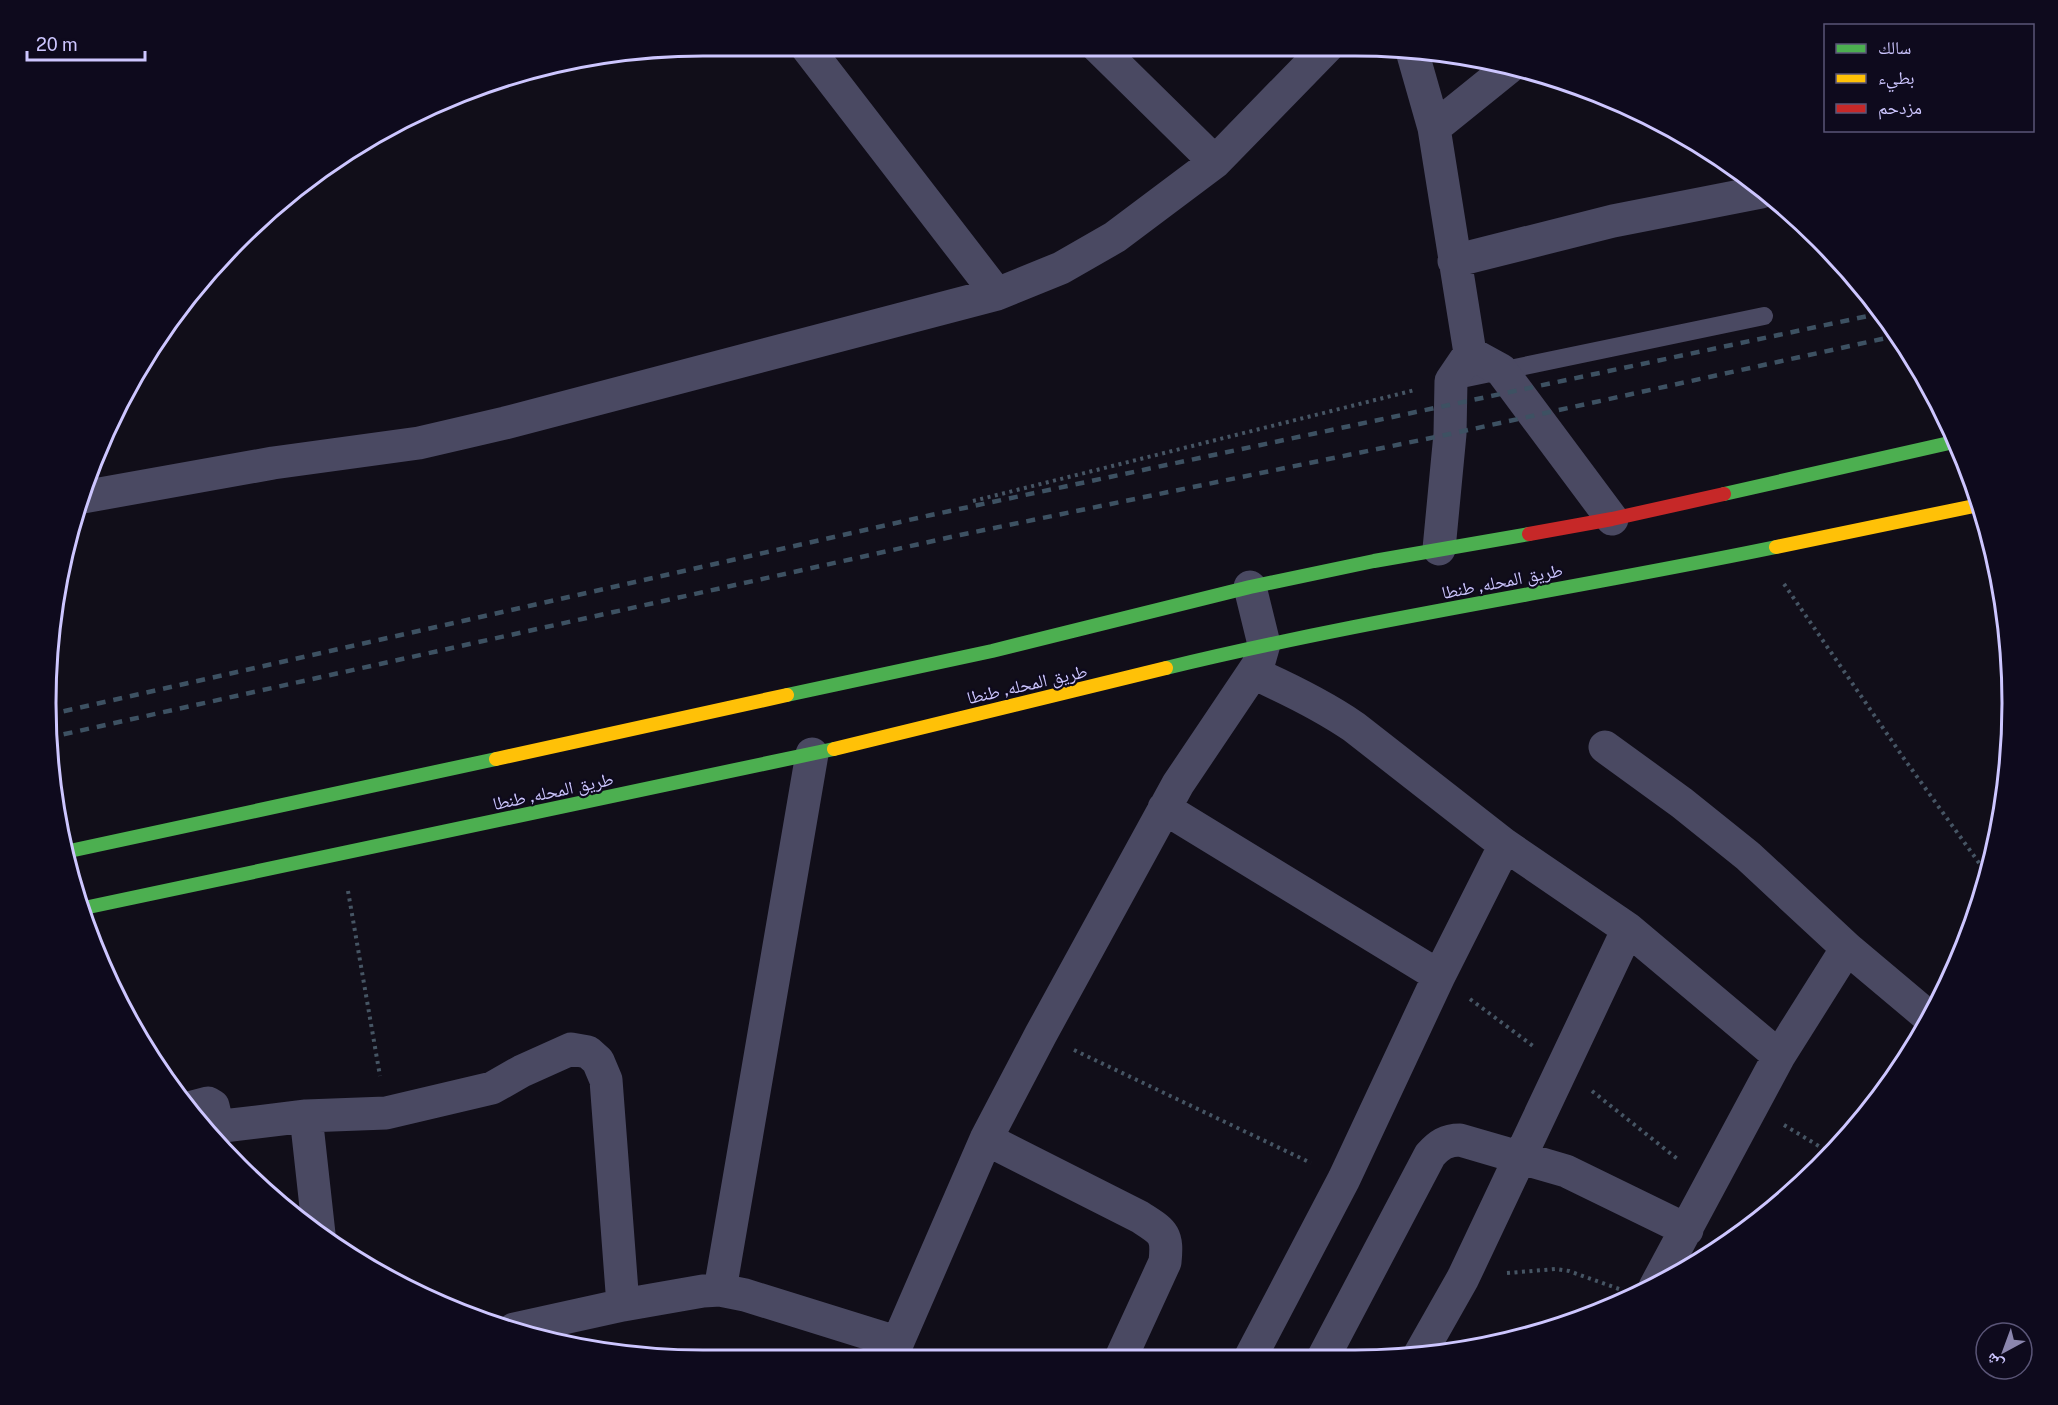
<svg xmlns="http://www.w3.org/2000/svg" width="2058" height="1405" font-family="'Public Sans','Noto Naskh Arabic',sans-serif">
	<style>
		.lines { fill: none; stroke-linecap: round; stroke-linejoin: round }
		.path { stroke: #465564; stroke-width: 4; stroke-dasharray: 3 4.5; stroke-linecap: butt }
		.lane { stroke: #4a4962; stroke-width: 18 }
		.street { stroke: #4a4962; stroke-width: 33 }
		.fast { stroke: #4caf50; stroke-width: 14 }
		.slow { stroke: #ffc107; stroke-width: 14 }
		.jam { stroke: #c62828; stroke-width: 14 }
		.rail { stroke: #3d5162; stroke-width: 4.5; stroke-dasharray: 9 8; stroke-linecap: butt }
		.labels { text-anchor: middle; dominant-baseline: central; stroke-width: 4.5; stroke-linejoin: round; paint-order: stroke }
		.street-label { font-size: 18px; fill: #cdc6ff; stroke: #0e0a1d }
		.rim { fill: none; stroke: #cdc6ff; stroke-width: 3 }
	</style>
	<rect width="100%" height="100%" fill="#110e19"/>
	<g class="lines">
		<path class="path" d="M973 501 1415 390
			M1784 584 1905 760 1987 874
			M348 891 380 1076
			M1470 999 1533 1046
			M1074 1050 1311 1163
			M1592 1091 1680 1161
			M1784 1125 1832 1154
			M1507 1273 1556 1269 1569 1271 1619 1289
			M933 1354 952 1360"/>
		<path class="lane" d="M1452 381 1764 316"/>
		<path class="street" d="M805 45 997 294
			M1096 45 1215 162
			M1412 51 1434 128 1470 353 1451 381 1450 434 1439 549
			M1434 128 1512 65
			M1454 261 1613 221 1761 192
			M1470 353 1501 370 1612 519
			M83 497 273 463 419 443 505 423 997 294 1061 268 1115 237 1215 162 1329 45
			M1253 673C1289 689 1322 705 1354 727L1505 845 1628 929 1779 1056
			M1605 747 1682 803 1748 856 1847 948 1929 1017
			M1164 808 1439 976
			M189 1108 208 1103 213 1106 217 1123 223 1126 306 1116 386 1113 492 1088 522 1071 571 1049 588 1052 598 1061 606 1080 623 1305
			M306 1116 319 1234
			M986 1139 1140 1217C1163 1232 1168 1233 1165 1262L1120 1360
			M1655 1287 1779 1056 1847 948
			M720 1290 812 754
			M514 1329 623 1305 703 1291 720 1290 745 1295 896 1342
			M1420 1354 1463 1278 1628 929
			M890 1360 986 1139 1041 1034 1178 784 1258 665 1264 644 1250 587
			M1249 1360 1344 1179 1439 976 1505 845
			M1322 1360 1430 1155C1439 1145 1446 1140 1460 1140L1566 1171 1687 1230"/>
		<path class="fast" d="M1724 494 1958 441
			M1166 668C1368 619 1573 589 1776 547
			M787 695 992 651 1250 587 1374 561 1529 534
			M65 852 496 759
			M84 908 834 749"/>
		<path class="slow" d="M1776 547 1979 505
			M834 749 1166 668
			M496 759 787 695"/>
		<path class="jam" d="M1529 534 1612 519 1724 494"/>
		<path class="rail" d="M47 715 931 515 1882 313
			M47 738 960 535 1450 434 1900 335"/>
	</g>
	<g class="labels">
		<g class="street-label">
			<text transform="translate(1502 581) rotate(-11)">طريق المحله, طنطا</text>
			<text transform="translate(1027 684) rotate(-13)">طريق المحله, طنطا</text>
			<text transform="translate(553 791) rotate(-12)">طريق المحله, طنطا</text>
		</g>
	</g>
	<path d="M0 0H2058V1405H0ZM703 56H1355A647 647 0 0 1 2002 703V703A647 647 0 0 1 1355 1350H703A647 647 0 0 1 56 703V703A647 647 0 0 1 703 56Z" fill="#0e0a1d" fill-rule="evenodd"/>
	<path class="rim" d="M703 56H1355A647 647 0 0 1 2002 703V703A647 647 0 0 1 1355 1350H703A647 647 0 0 1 56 703V703A647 647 0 0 1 703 56Z"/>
	<rect x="1824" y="24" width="210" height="108" fill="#0e0a1d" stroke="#5a5577" stroke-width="1.5"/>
	<rect x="1836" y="44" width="30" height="9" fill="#4caf50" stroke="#5a5577" stroke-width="1.5"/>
	<text x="1878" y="54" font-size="18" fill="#cdc6ff">سالك</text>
	<rect x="1836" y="74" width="30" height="9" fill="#ffc107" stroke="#5a5577" stroke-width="1.5"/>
	<text x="1878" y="84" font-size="18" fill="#cdc6ff">بطيء</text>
	<rect x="1836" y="104" width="30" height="9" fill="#c62828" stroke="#5a5577" stroke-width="1.5"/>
	<text x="1878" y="114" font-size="18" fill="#cdc6ff">مزدحم</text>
	<g transform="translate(2004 1351) rotate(221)"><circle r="28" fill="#0e0a1d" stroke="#5a5577" stroke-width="1.5"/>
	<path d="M0-4.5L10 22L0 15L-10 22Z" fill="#8b86ae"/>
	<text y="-9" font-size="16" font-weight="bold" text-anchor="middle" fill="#cdc6ff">ش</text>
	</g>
	<path d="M27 51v9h118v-9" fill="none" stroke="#cdc6ff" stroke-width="3"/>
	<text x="36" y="51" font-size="18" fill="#cdc6ff" stroke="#0e0a1d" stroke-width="4.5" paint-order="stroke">20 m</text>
</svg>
